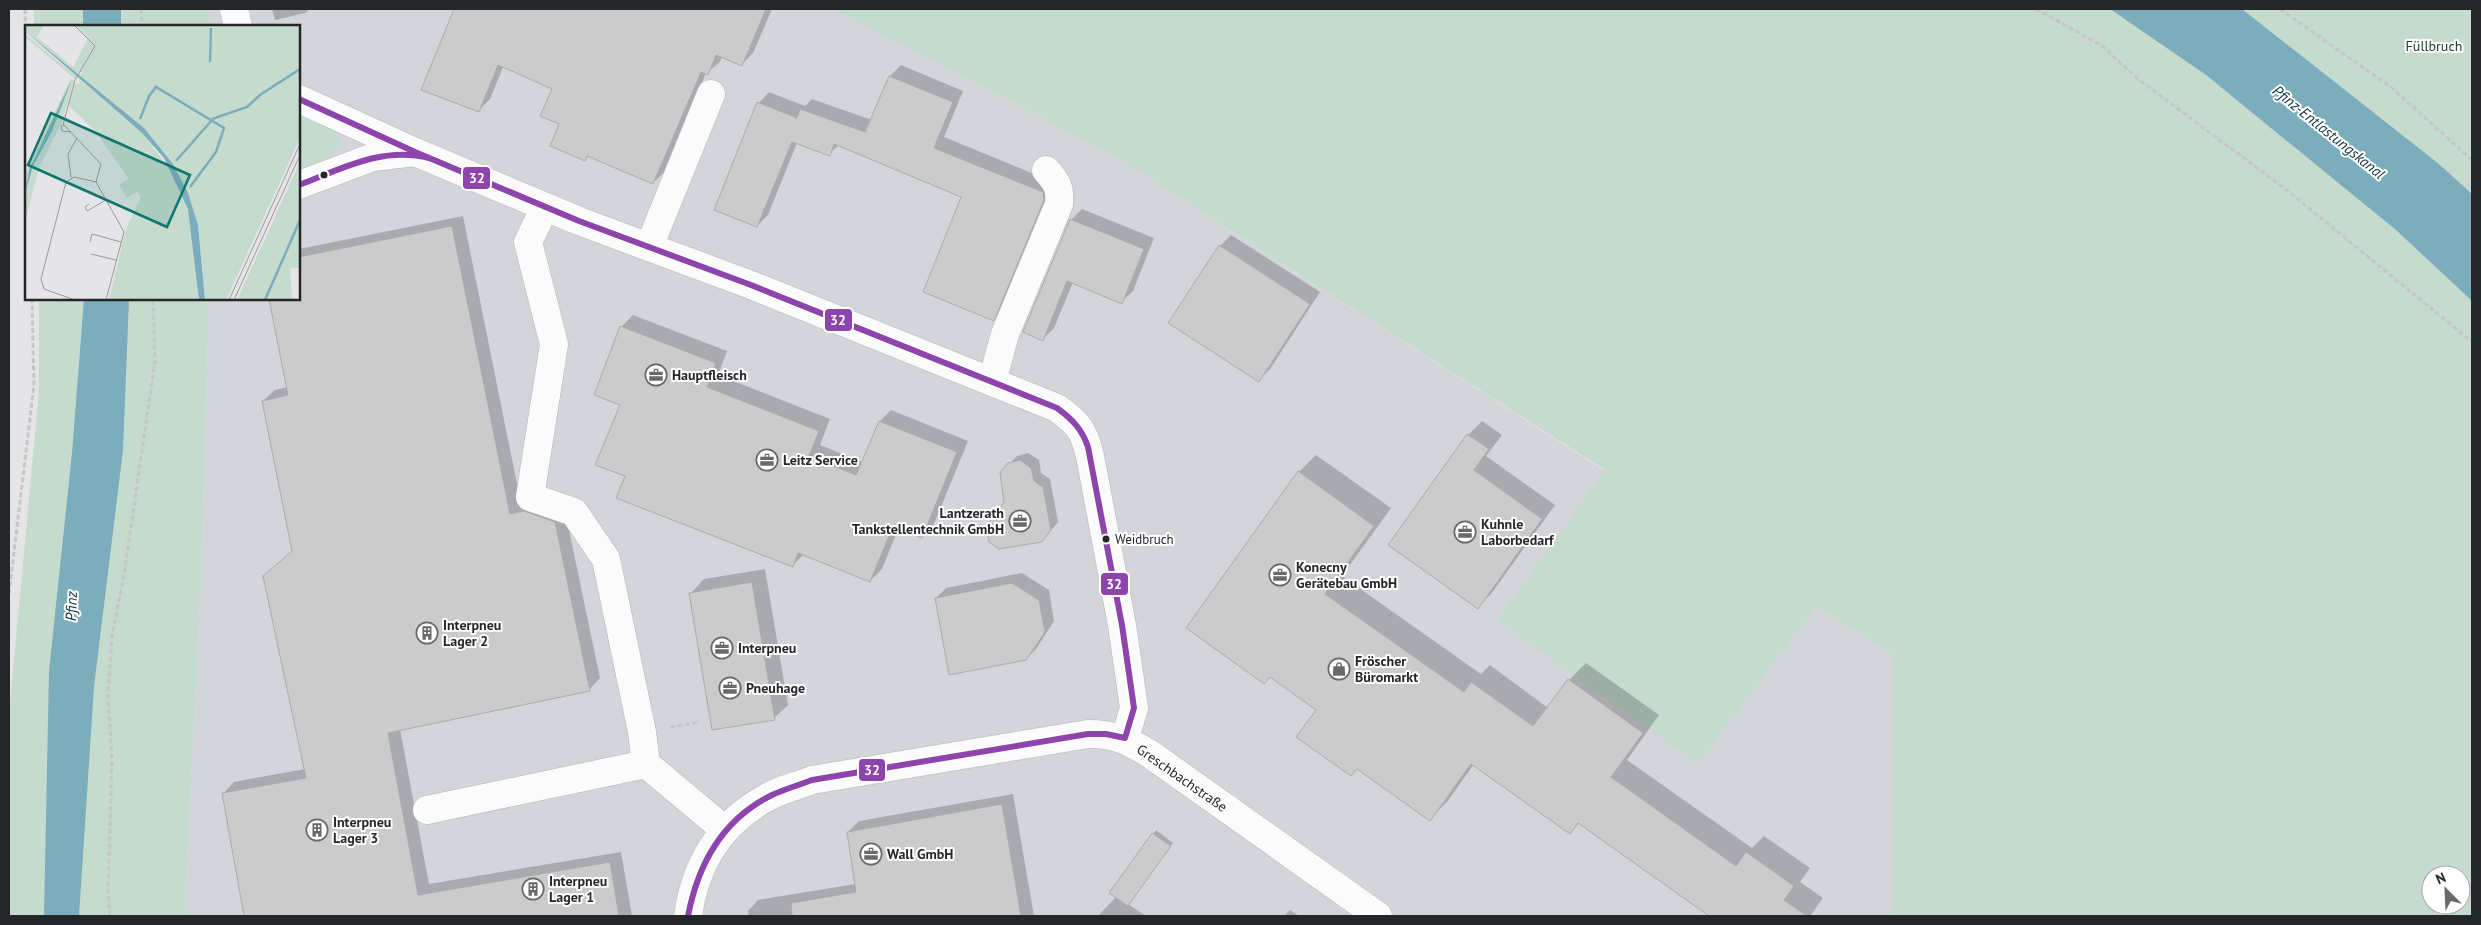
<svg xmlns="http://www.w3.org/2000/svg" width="2481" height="925" font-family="'PT Sans',sans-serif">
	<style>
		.built { fill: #d3d5db }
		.green { fill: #c5dbcd; fill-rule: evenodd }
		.water { fill: #7badbc }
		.shadow { fill: #0003 }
		.building { fill: #cbcbcc; stroke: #ababac }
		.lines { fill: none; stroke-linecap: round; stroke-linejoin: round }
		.minor-casing { stroke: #b5b5b7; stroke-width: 29 }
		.path { stroke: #c6c6c7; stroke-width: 3; stroke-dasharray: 5 2.5; stroke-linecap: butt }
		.minor { stroke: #fbfbfb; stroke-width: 28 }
		.bus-1-casing { stroke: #fff; stroke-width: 10 }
		.bus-1 { stroke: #8e44ad; stroke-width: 6 }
		.bus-dot { fill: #252627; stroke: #fff; stroke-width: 2 }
		.labels { text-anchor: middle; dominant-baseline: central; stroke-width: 4; stroke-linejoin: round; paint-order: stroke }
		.bus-label { font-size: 13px; fill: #252627; stroke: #fff; text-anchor: start }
		.park-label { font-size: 14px; fill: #164229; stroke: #fff }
		.poi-label { font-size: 14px; font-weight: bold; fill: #252627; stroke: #fff; text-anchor: start }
		.street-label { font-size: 14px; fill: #252627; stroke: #fff }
		.water-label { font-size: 15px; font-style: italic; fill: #0e313b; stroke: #fff }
		.inset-river { fill: none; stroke: #7badbc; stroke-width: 2.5 }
		.inset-road { fill: none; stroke: #98999a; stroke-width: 1 }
		.view { fill: #0f766e; fill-opacity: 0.15; stroke: #0f766e; stroke-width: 2.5 }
		.inset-edge { fill: none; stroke: #252627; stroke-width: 2.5 }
		.line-badge { stroke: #fff; stroke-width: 2 }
		.badge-label { font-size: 14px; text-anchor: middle; font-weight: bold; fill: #fff }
	</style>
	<rect width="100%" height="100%" fill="#e5e5e7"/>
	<path class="built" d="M208 9H832L1109 153 1892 655 1891 916H187L185 900 201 583 209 299H299V26H210Z"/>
	<path class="green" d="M34 9H208L210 26H34Z
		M832 9H2110L2206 75 2396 230 2472 301V916H1891L1892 655 1816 606 1698 764 1497 621 1605 470 1109 153ZM2431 875H2461V905H2431Z
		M2242 9H2472V194L2439 164Z
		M299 115 334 130 339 139V147L331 158 299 170Z
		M39 299H209L201 583 185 900 187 916H9V714L39 391Z"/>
	<path class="water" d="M83 9H121V26H83Z
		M2110 9H2242L2439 164 2472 194V301L2396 230 2206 75Z
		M84 299H129L123 450 94 687 79 916H44L49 671 72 453Z"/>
	<path class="shadow" d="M272 9H310L305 13 275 20Z
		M455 9H535L571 25 579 9H772L753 53 741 65 722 56 720 62 706 73 665 171 653 183 589 156 585 160 561 124 554 89 503 67 490 99 478 111 423 89Z
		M901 65 963 91 944 137 1054 182 1004 308 993 319 963 197 839 145 829 154 797 143 768 215 757 226 759 103 769 92 805 106 812 99 872 120 890 76Z
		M1082 209 1154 238 1133 291 1121 302 1073 282 1054 328 1043 339 1071 220Z
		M463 216 521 504 565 511 600 678 589 690 400 729 429 884 621 852 632 916H240L246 915 223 794 234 782 305 769 293 550 263 401 275 390 288 387 270 299H299V249Z
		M1231 235 1320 292 1270 369 1259 380 1220 246Z
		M633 315 727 351 718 375 830 419 820 445 863 462 880 421 891 410 968 441 934 524 922 536 899 527 882 569 870 581 804 554 793 565 626 475 621 404V327Z
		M1482 421 1502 435 1486 456 1555 505 1491 594 1477 607 1390 545 1468 435Z
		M1028 453 1039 460 1041 473 1050 479 1058 522 1042 541 1006 502 1009 464 1017 456Z
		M1316 455 1391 508 1342 576 1481 674 1490 665 1548 708 1569 680 1586 663 1659 715 1627 760 1752 848 1764 836 1810 868 1800 882 1823 898 1810 916H1711L1579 823 1569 833 1474 764 1447 802 1429 819 1318 709 1299 472Z
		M765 569 788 705 774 718 691 593 704 579Z
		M1022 573 1049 590 1054 621 1036 649 1026 659 936 598 946 588Z
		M1013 794 1034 916H749L748 911 758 900 856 884 848 832 859 821Z
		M1156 830 1173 843 1128 904 1146 916H1098L1117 896Z
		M1290 910 1299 916H1284Z"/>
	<path class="building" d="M454 9H766L742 66 716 55 708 75 701 72 653 184 587 156 585 161 550 146 559 124 540 116 552 89 498 65 479 112 421 90Z
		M889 76 953 102 934 148 1043 192 1044 200 994 321 923 292 961 197 834 144 830 156 792 142 757 227 714 210 757 102 797 118 800 109 865 132Z
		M1070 219 1144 249 1122 304 1067 281 1043 341 1023 332Z
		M452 226 510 514 524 511 555 522 590 691 388 733 418 895 610 862 619 916H244L222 793 306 778 263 576 292 551 262 401 288 395 269 299H299V257Z
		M1219 245 1310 304 1259 382 1168 323Z
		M620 326 716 363 707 387 819 431 809 456 856 475 879 421 957 452 922 538 893 526 870 582 798 553 793 567 616 498 625 476 595 465 620 405 594 395Z
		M1467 434 1489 449 1474 470 1542 519 1478 609 1388 545Z
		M1020 460 1031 468 1034 481 1043 487 1051 530 1042 542 999 549 989 542 986 527 1004 502 1000 472 1008 463Z
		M1298 471 1374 526 1325 594 1464 692 1471 682 1533 726 1568 679 1643 733 1611 777 1736 866 1746 852 1794 886 1784 900 1807 916H1709L1578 823 1570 834 1471 764 1430 821 1357 769 1351 776 1296 737 1316 710 1270 677 1264 684 1186 628Z
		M752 582 775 720 712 730 689 593Z
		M1012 583 1039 600 1045 632 1026 660 949 675 935 598Z
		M1002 804 1021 916H792L791 903 856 892 847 832Z
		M1152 833 1171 846 1128 906 1109 893Z"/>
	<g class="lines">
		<g class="minor-casing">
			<path id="minor" d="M234 9 238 26
				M299 99 415 152 579 221 751 285 1057 408C1078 423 1084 430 1090 456L1122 625 1134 708 1125 738
				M299 185 373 157 415 152
				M545 207 528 242 554 344 530 497 574 512 606 559 642 732 646 764 725 830
				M649 247 711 94
				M992 382 1005 334 1059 204C1061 188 1056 181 1046 170
				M427 810 646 764
				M688 916C695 864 721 822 768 797 782 789 798 786 812 780L1088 734C1115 734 1127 740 1150 754L1378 916"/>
		</g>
		<path class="path" d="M25 9 26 55
			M141 9 142 26
			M2036 9 2101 45 2138 79 2288 191 2472 342
			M2280 9 2391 87 2472 160
			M9 594 34 385 32 299
			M670 727 700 722
			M110 916 108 895 112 759 108 696 112 636 124 575 155 361 153 299"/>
		<use href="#minor" class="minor"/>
		<g class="bus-1-casing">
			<path id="bus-1" d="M299 99 415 152 579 221 751 285 1057 408C1072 419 1082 429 1088 447L1122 625 1134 708 1125 738
				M299 185C341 169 383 146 429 158
				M688 916C698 864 723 819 772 795 785 789 799 785 812 780L1088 734H1106L1125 738"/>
		</g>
		<use href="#bus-1" class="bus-1"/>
	</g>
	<defs>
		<g id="office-ring" transform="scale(1.125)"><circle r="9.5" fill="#fff" stroke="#68696a" stroke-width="1.5"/><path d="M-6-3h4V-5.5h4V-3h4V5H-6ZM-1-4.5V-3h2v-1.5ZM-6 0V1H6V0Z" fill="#68696a"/></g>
		<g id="building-ring" transform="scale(1.125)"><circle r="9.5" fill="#fff" stroke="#68696a" stroke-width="1.5"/><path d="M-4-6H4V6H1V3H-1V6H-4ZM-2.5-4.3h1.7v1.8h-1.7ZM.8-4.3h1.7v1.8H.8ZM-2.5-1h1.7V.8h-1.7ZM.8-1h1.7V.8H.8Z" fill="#68696a"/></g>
		<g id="shop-ring" transform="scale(1.125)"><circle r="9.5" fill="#fff" stroke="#68696a" stroke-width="1.5"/><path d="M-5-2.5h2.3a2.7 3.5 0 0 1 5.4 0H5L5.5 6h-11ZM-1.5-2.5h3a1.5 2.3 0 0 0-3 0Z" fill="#68696a"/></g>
	</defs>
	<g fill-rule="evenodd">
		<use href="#office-ring" x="656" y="375"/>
		<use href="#office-ring" x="767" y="460"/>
		<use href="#office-ring" x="1020" y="521"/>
		<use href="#office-ring" x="1465" y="532"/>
		<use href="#office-ring" x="1280" y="575"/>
		<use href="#building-ring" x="427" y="633"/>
		<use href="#office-ring" x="722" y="648"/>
		<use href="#shop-ring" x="1339" y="669"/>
		<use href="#office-ring" x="730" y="688"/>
		<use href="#building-ring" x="317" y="830"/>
		<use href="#office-ring" x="871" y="854"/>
		<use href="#building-ring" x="533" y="889"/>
	</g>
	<g class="bus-dot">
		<circle cx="324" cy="175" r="4.5"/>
		<circle cx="1106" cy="539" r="4.5"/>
	</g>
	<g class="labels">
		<g class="bus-label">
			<text x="1115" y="539">Weidbruch</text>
		</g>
		<g class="park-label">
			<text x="2434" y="46">Füllbruch</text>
		</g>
		<g class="poi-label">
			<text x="672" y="375">Hauptfleisch</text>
			<text x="783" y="460">Leitz Service</text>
			<text x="1004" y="513" text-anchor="end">Lantzerath<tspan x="1004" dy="16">Tankstellentechnik GmbH</tspan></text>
			<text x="1481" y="524">Kuhnle<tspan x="1481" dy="16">Laborbedarf</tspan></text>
			<text x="1296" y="567">Konecny<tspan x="1296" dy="16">Gerätebau GmbH</tspan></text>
			<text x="443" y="625">Interpneu<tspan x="443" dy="16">Lager 2</tspan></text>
			<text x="738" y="648">Interpneu</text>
			<text x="1355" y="661">Fröscher<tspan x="1355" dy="16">Büromarkt</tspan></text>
			<text x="746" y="688">Pneuhage</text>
			<text x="333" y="822">Interpneu<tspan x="333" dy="16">Lager 3</tspan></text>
			<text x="887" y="854">Wall GmbH</text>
			<text x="549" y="881">Interpneu<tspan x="549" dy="16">Lager 1</tspan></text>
		</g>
		<g class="street-label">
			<text transform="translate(1182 778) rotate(35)">Greschbachstraße</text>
		</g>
		<g class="water-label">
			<text transform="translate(2329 132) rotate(39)">Pfinz-Entlastungskanal</text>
			<text transform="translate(71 606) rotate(-88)">Pfinz</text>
		</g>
	</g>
	<g transform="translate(25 25)">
		<rect width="275" height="275" fill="#e5e5e7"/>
		<path d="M0 0H19L12 12 48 42 63 13 51 0H275V113L201 275H180L173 200 163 168 148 139 119 103 55 51 57 47 50 48 0 6ZM0 9 52 52 50 54 0 12ZM46 53 45 58 48 54 49 57 36 99 14 143 0 196V151L4 140ZM53 53 117 108 147 147 160 175 168 205 174 275H84L101 204 116 172 112 167 102 173 94 160 104 154 71 107 43 80 50 59 55 58ZM275 137V243H265L267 275H212Z" fill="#c5dbcd"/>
		<path d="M0 6 119 103 148 139 163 168 173 200 180 275H174L163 184 139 133 117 108ZM47 54 27 106 8 141 0 169 4 145Z" fill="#7badbc"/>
		<path class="inset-river" d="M185 37 186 3M115 94 124 71 131 62 199 103 191 127 165 162M187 94 222 82 235 70 275 44M151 136 187 95M240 275 275 195"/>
		<path class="inset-road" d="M38 100 50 55 70 21 49 0M46 107 37 106 36 101 39 100 76 139 71 157M46 152 43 129 52 113M71 157 99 207 81 275M64 179 60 182 62 186 81 175M65 217 67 209 96 217M66 229 91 235M50 275 19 264 16 254 41 157 49 152 71 157M204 275 275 119M209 275 275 130"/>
		<path class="view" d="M26 88 165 150 142 202 3 140Z"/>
		<rect width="275" height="275" class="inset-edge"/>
	</g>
	<g class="line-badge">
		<rect x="462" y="166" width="29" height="24" rx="5" fill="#8e44ad"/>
		<rect x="824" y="308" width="29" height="24" rx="5" fill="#8e44ad"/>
		<rect x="1100" y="572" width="29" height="24" rx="5" fill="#8e44ad"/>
		<rect x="858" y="758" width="28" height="24" rx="5" fill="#8e44ad"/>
	</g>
	<g class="badge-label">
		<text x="477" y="183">32</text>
		<text x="838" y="325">32</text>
		<text x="1114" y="589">32</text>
		<text x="872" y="775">32</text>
	</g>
	<rect width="2481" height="925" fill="none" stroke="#252627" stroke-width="20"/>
	<g transform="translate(2446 890) rotate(336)"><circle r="24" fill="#ffffff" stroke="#a8a8a9"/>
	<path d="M0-4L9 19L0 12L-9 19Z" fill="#68696a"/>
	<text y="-8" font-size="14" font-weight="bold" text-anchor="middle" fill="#252627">N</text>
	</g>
</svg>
